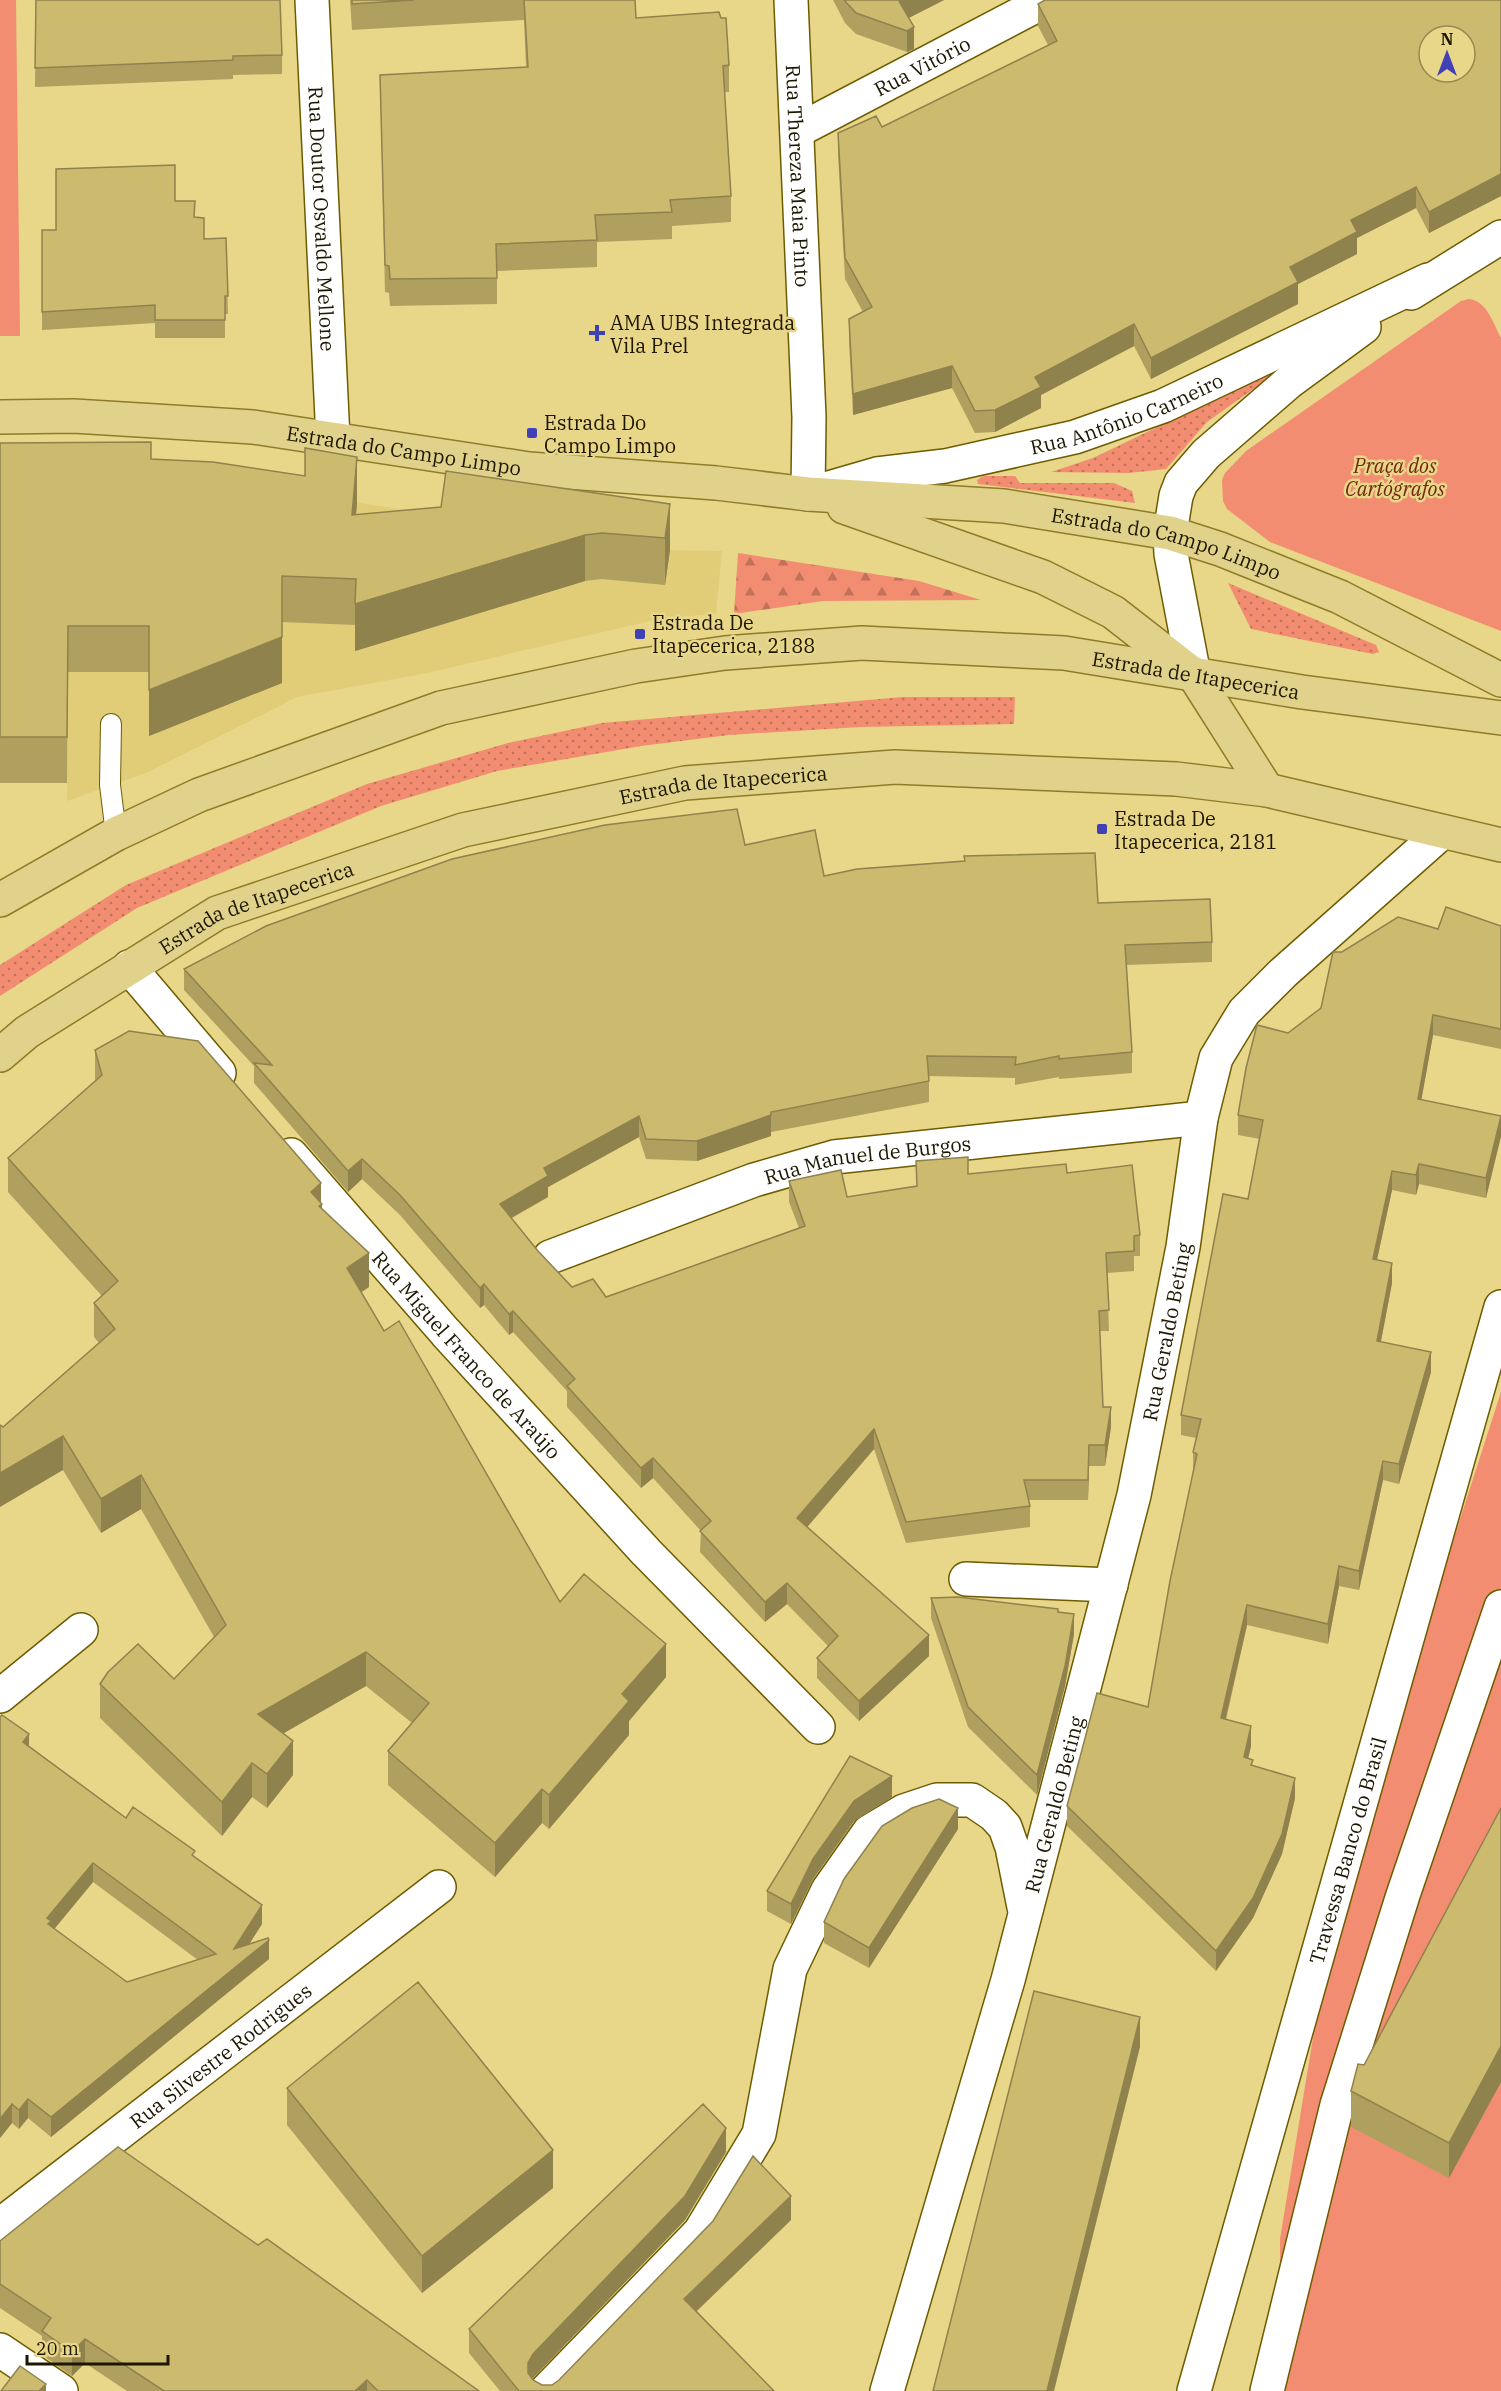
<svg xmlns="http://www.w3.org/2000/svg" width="1501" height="2391" font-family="'IBM Plex Serif',serif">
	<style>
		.built { fill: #e1cd77 }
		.grass { fill: url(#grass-dots) }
		.forest { fill: url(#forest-firs) }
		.park { fill: #f28d71 }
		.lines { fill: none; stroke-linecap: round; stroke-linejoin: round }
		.lane-casing { stroke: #6d5c00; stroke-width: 22 }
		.street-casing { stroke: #6d5c00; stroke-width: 36 }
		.primary-casing { stroke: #8f7c28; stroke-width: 36 }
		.lane { stroke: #fff; stroke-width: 20 }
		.street { stroke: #fff; stroke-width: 33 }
		.primary { stroke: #e0d18b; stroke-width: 33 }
		.wall { fill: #afa05f; fill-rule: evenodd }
		.shaded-wall { fill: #8f824d }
		.building { fill: #ccba6e; stroke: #8f824d; stroke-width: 1.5; fill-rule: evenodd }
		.poi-dot { fill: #4141b7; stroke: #e8d689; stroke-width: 2 }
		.labels { text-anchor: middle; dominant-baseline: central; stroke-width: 5; stroke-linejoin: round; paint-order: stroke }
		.street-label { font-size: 20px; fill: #1e1700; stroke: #e8d689 }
		.poi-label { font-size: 20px; fill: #1e1700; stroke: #e8d689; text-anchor: start }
		.park-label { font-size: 20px; font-style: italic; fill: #742711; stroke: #e8d689 }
	</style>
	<defs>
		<pattern id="grass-dots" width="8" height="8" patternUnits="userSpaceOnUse" patternTransform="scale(1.5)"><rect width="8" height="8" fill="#f28d71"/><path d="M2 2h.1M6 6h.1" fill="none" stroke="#c3725a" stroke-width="1.8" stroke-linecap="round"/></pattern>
		<pattern id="forest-firs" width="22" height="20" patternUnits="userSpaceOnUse" patternTransform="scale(1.5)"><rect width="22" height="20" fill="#f28d71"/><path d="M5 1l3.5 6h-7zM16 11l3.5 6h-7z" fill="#c3725a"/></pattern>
	</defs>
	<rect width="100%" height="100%" fill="#e8d689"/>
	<path class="built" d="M281 491 670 550 722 551 716 614 663 618 427 673 297 697 146 773 67 801 68 672Z"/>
	<path class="grass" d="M1274 371 1270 377 1207 422 1166 469 1129 473 1051 472 1093 458Z
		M984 476H1015L1020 483H1114L1132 491 1135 503 978 484 977 480Z
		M1228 583 1376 645 1379 652 1373 654 1251 629Z
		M903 697H1015L1014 724 860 727 729 735 641 746 497 771 381 806 137 908 0 996V965L126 885 367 784 508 743 602 723Z"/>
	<path class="forest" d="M738 553 919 581 981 600 823 601 734 614Z"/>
	<path class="park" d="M0 0H16L20 336H0Z
		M1469 299C1487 301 1493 323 1501 338V631L1270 542 1227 509 1223 501 1222 480 1225 473 1246 451 1461 301Z
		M1501 1392V2391H1281L1280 2239 1330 1934 1394 1724Z"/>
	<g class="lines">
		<g class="lane-casing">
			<path id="lane" d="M111 724 110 785 116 834"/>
		</g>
		<g class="street-casing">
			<g id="street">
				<path id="s1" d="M312 0 333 439"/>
				<path id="s2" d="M791 0 809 417 808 494 877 474 945 466 1075 437 1163 406 1428 280"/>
				<path id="s3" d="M797 131 1047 0"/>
				<path d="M1411 293 1501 237"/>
				<path d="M1194 675 1171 554 1170 533 1176 496 1181 483 1206 454 1289 382 1364 327"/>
				<path d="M129 967 219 1073"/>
				<path id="s4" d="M291 1155 446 1333 646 1552 818 1727"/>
				<path id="s5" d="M550 1257 754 1180 834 1157 1201 1118"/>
				<path d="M966 1579 1111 1585"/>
				<path d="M0 1696 81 1630"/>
				<path id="s6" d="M0 2225 439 1887"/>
				<path d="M0 2350 61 2391"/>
				<path d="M546 2391 700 2232 759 2134 790 1969 828 1890 869 1832 904 1811 937 1800H972L994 1815 1005 1827 1012 1847 1024 1907"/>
				<path id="s7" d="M887 2391 1008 1980 1134 1495 1183 1247 1201 1118 1216 1058 1244 1012 1283 973 1441 833"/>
				<path id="s8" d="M1194 2391 1501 1307"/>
				<path d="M1267 2391 1337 2105 1403 1895 1501 1607"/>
			</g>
		</g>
		<g class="primary-casing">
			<g id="primary">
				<path id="s9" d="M0 417 74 416 253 427 529 469 716 483 808 494 1004 506 1170 533 1220 549 1340 597 1501 680"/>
				<path d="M844 507 1043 577 1113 612 1194 675 1267 790"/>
				<path id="s10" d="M0 900 116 834 199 795 441 708 636 666 725 653 862 643 1064 653 1302 692 1501 718"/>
				<path id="s11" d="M0 1055 27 1032 217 913 463 830 685 783 895 767 1176 779 1267 790 1501 845"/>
			</g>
		</g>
		<use href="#lane" class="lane"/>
		<use href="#street" class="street"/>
		<use href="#primary" class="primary"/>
	</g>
	<path class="wall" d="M36 0 282 55V74L233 75V79L35 87Z
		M350 0H635L636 18 729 65V92H724L731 196V222L672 226V239L597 242V267L497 271V304L390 306 389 293 385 292 380 75 526 67 524 20 352 30Z
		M833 0H944L908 18 914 49 907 52 856 34 845 23Z
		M1501 0V196L1429 233 1416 208 1357 238V254L1298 284V304L1151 379 1134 346 1041 395V408L995 432 975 433 952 388 853 415 849 341V319L863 312 845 279 838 154V133L882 127 1048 45 1038 26V4Z
		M175 201 195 217 204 239 226 238 228 314H225V338H155V323L42 330V230H56Z
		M0 443 305 476V448L357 503 356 515 670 504V550L665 585 602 579 585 581 355 651V625L282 622V683L149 736V672H68L67 783H0Z
		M745 845 824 876 964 861V856L1212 942V962L1126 965 1132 1052V1073L1059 1079V1077L1015 1085V1078L929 1076V1102L771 1132V1136L697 1161 646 1159 639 1137 548 1187V1197L512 1218 538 1251 572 1287 606 1297 799 1228 789 1202V1181L847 1197 916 1186 968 1174 1067 1173 1140 1235V1256H1134V1271L1107 1273 1109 1331H1100L1103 1407 1111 1427 1105 1466H1089L1088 1500H1028L1030 1506V1527L906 1543 874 1449 807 1527 929 1656 859 1721 817 1678V1658L828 1646 787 1604 765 1622 700 1552 701 1531 653 1478 641 1488 567 1407V1391L513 1332 509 1335 484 1305 480 1308 400 1215 362 1179 348 1192 254 1083V1066L184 990V969Z
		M1501 926V1049L1433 1035 1421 1100 1501 1136 1486 1198 1419 1184 1416 1195 1392 1190 1377 1260 1392 1283 1381 1342 1431 1372 1399 1484 1383 1480 1359 1590 1339 1586 1328 1644 1247 1625 1226 1720 1251 1746 1248 1758 1253 1766 1295 1798 1282 1854 1253 1918 1216 1971 1067 1826V1806L1148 1707 1193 1472V1452L1196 1438 1181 1435V1415L1248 1199 1260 1139 1238 1135V1115L1288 1033 1321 1008 1342 952 1438 929Z
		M95 1050 321 1202 322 1210 369 1287 361 1292 384 1331 560 1602 666 1677 629 1721V1735L549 1829 542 1823 495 1877 388 1785V1751L412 1723 366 1686 283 1733 293 1775 267 1808 252 1797 222 1836 100 1718V1684L174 1679 214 1637 141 1509 101 1533 63 1470 3 1427 99 1343 94 1337V1303L102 1296 8 1192V1158L95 1081Z
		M931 1598 1058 1612 1074 1634 1065 1686 1037 1795 968 1727 931 1618Z
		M29 1746 126 1818 195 1857 262 1924 249 1944 269 1959 51 2137 28 2118 19 2129 12 2123 0 2138ZM93 1882 198 1960 127 1982 54 1929Z
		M850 1756 892 1797 854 1821 813 1879 791 1924 767 1911V1891Z
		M1501 1808V2082L1449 2178 1351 2127V2091Z
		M958 1829 869 1968 824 1943V1922Z
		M287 2088 553 2188 422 2293 287 2125Z
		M726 2152 685 2220 532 2379 542 2385H552L559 2380 791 2220 697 2311 774 2391H500L469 2353V2329Z
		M0 2241 258 2245 479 2391H127L85 2363 72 2376 42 2355V2336L0 2308Z"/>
	<path class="shaded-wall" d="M901 0H944L899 23V1Z
		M914 27V49L907 52V31Z
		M1501 174V196L1429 233V212Z
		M1416 187V208L1357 238V254L1298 284V304L1151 379V358L1290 267 1351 220Z
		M1134 324V346L1041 395V408L995 432V410L1035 377Z
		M952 366V388L853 415V394Z
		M357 457V503L352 561V515Z
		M670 504V550L665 585V538Z
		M585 535V581L355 651V604Z
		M282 637V683L149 736V690Z
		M1433 1015V1035L1418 1119V1099Z
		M771 1115V1136L697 1161V1141Z
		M639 1116V1137L548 1187V1197L500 1224V1204L544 1168Z
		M1501 1116V1136L1486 1198V1178Z
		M362 1159V1179L348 1192V1171Z
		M1419 1164V1184L1416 1195V1175Z
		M1392 1171V1190L1373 1278V1259Z
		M321 1183V1205L322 1204V1238L311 1192Z
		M369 1253V1287L347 1302V1268Z
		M1392 1263V1283L1377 1361V1341Z
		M484 1284V1305L480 1308V1288Z
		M513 1311V1332L509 1335V1314Z
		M1431 1352V1372L1399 1484V1464Z
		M1111 1407V1427L1105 1466V1445Z
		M874 1429V1449L797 1539V1518Z
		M63 1436V1470L0 1507V1473Z
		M1089 1445V1466L1088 1500V1480Z
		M653 1458V1478L641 1488V1468Z
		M1383 1461V1480L1359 1590V1571Z
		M141 1475V1509L101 1533V1499Z
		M1339 1566V1586L1328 1644V1624Z
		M787 1583V1604L765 1622V1602Z
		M1247 1605V1625L1221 1738V1718Z
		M1074 1614V1634L1065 1686 1037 1795V1775Z
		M929 1635V1656L859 1721V1701Z
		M666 1644V1677L629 1721V1735L549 1829V1795L622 1694Z
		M366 1652V1686L258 1748V1714Z
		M1251 1726V1746L1244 1777V1757Z
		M29 1734V1753L23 1742Z
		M293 1741V1775L267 1808V1774Z
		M252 1763V1797L222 1836V1802Z
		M892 1776V1797L854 1821 813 1879 791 1924V1904L813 1859 854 1801Z
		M1295 1778V1798L1282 1854 1253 1918 1216 1971V1951Z
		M542 1789V1823L495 1877V1843Z
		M958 1808V1829L869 1968V1948Z
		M93 1863V1882L51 1933 47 1918Z
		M262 1905V1924L234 1968V1949Z
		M269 1940V1959L51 2137V2117Z
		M1140 2017V2047L1054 2391H1047Z
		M1501 2046V2082L1449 2178V2143Z
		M28 2099V2118L19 2129V2110Z
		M12 2104V2123L0 2138V2119Z
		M726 2128V2152L685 2220 533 2378 528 2387V2363L533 2354Z
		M553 2150V2188L422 2293V2256Z
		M791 2196V2220L684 2323V2299Z
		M85 2339V2363L72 2376V2352Z
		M367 2380V2391H355Z
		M46 2384V2391H39Z"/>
	<path class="building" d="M36 0H280L282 55 233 56V60L35 68Z
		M352 0H414L352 4Z
		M524 0H635L636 18 719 12 721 18H726L729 65 723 66 731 196 670 200 672 212 595 215 597 240 496 244 497 278 390 279 389 266 385 265 380 75 528 67Z
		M844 0H901L899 1 914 27 907 31 856 13Z
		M1045 0H1501V174L1429 212 1416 187 1351 220 1357 232 1290 267 1298 282 1151 358 1134 324 1035 377 1041 387 995 410 975 411 952 366 853 394 849 319 872 307 845 258 838 133 876 116 882 127 1057 41 1038 4ZM1429 36H1465V72H1429Z
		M175 165V201H195L194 217 204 218V239L226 238 228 296H225V320H155V305L42 312V230H56V169Z
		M151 442V459L213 462 305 476V448L357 457 352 515 441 507 446 471 670 504 665 538 602 533 585 535 355 604 356 579 282 576V637L149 690V626H68L67 737H0V443Z
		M737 809 745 845 815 830 824 876 857 869 965 861 964 856 1095 853 1098 903 1210 899 1212 942 1125 945 1132 1052 1059 1059V1056L1015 1065 1016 1057 927 1056 929 1081 771 1112V1115L697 1141 646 1139 639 1116 544 1168 548 1176 500 1204 538 1251 572 1287 593 1279 606 1297 805 1226 789 1181 841 1170 847 1197 917 1186 916 1161 968 1157V1174L1066 1164 1067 1173 1132 1165 1140 1235 1134 1236V1251L1106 1253 1109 1310 1099 1311 1103 1407H1111L1105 1445H1089L1088 1480H1024L1030 1506 906 1522 874 1429 797 1518 929 1635 859 1701 817 1658 838 1636 787 1583 765 1602 700 1531 711 1521 653 1458 641 1468 567 1386 575 1379 513 1311 509 1314 484 1284 480 1288 400 1195 362 1159 348 1171 254 1063 272 1065 184 969 266 926 452 859 605 825Z
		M1446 907 1501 926V1029L1433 1015 1418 1099 1501 1116 1486 1178 1419 1164 1416 1175 1392 1171 1373 1259 1392 1263 1377 1341 1431 1352 1399 1464 1383 1461 1359 1571 1339 1566 1328 1624 1247 1605 1221 1718 1251 1726 1244 1757 1253 1760 1251 1765 1295 1778 1282 1834 1253 1898 1216 1951 1067 1806 1097 1693 1148 1707 1170 1581 1197 1454 1193 1452 1201 1419 1181 1415 1223 1194 1248 1199 1263 1120 1238 1115 1246 1068 1257 1025 1288 1033 1321 1008 1333 952H1342L1398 917 1438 929Z
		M129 1031 198 1041 321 1183 311 1192 322 1204 319 1206 369 1253 347 1268 384 1331 399 1321 560 1602 584 1574 666 1644 622 1694 629 1701 549 1795 542 1789 495 1843 388 1751 429 1703 366 1652 258 1714 293 1741 267 1774 252 1763 222 1802 100 1684 108 1672 138 1644 174 1679 226 1625 141 1475 101 1499 63 1436 0 1473V1425L3 1427 115 1329 94 1303 118 1281 8 1158 102 1075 95 1050Z
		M958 1597 1058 1609V1612L1074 1614 1065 1666 1037 1775 968 1707 931 1598Z
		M2 1715 29 1734 23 1742 126 1818 133 1807 195 1851 192 1855 262 1905 234 1949 268 1938 269 1940 51 2117 28 2099 19 2110 12 2104 0 2119V1717ZM93 1863 216 1954 127 1982 48 1924 51 1921 47 1918Z
		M850 1756 892 1776 854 1801 813 1859 791 1904 767 1891Z
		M939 1799 958 1808 869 1948 824 1922 844 1879 882 1826 912 1808Z
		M1501 1808V2046L1449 2143 1351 2091 1358 2064 1364 2065Z
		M418 1982 553 2150 422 2256 287 2088Z
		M1034 1991 1140 2017 1047 2391H933Z
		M703 2104 726 2128 685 2196 533 2354 528 2363V2373L533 2380 542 2385H552L559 2380 713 2221 753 2156 791 2196 684 2299 774 2391H519L469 2329Z
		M118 2147 258 2245 267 2239 479 2391H378L367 2380 355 2391H164L85 2339 72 2352 42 2331 51 2318 0 2284V2241Z
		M20 2366 46 2384 39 2391H1Z"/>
	<g class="poi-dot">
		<path d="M594 324h6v6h6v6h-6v6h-6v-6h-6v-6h6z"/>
		<rect x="526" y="427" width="12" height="12" rx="3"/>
		<rect x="634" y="628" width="12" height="12" rx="3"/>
		<rect x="1096" y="823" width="12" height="12" rx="3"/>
	</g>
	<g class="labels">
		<g class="street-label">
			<text stroke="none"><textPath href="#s3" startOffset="141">Rua Vitório</textPath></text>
			<text stroke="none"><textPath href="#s2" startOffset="176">Rua Thereza Maia Pinto</textPath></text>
			<text stroke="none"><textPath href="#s1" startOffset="219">Rua Doutor Osvaldo Mellone</textPath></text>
			<text stroke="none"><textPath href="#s2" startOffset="824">Rua Antônio Carneiro</textPath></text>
			<text stroke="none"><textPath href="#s9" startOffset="406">Estrada do Campo Limpo</textPath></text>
			<text stroke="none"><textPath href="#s9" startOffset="1176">Estrada do Campo Limpo</textPath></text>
			<text stroke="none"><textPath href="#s10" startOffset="1245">Estrada de Itapecerica</textPath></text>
			<text stroke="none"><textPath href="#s11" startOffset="784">Estrada de Itapecerica</textPath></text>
			<text stroke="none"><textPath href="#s11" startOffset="298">Estrada de Itapecerica</textPath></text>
			<text stroke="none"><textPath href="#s5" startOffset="334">Rua Manuel de Burgos</textPath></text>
			<text stroke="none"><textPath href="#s7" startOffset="1096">Rua Geraldo Beting</textPath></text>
			<text stroke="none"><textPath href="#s4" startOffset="266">Rua Miguel Franco de Araújo</textPath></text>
			<text stroke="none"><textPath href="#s7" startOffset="610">Rua Geraldo Beting</textPath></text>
			<text stroke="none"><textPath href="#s8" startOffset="562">Travessa Banco do Brasil</textPath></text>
			<text stroke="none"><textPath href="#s6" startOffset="278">Rua Silvestre Rodrigues</textPath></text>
		</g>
		<g class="poi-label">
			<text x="610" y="322">AMA UBS Integrada<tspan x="610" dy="23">Vila Prel</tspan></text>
			<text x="544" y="422">Estrada Do<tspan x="544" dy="23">Campo Limpo</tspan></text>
			<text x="652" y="622">Estrada De<tspan x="652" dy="23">Itapecerica, 2188</tspan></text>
			<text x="1114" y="818">Estrada De<tspan x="1114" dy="23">Itapecerica, 2181</tspan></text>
		</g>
		<g class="park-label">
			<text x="1395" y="465">Praça dos<tspan x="1395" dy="23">Cartógrafos</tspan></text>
		</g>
	</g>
	<g transform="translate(1447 54)"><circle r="28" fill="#e8d689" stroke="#978a52" stroke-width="1.5"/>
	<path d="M0-4.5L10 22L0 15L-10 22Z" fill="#4141b7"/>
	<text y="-9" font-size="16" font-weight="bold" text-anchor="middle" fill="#1e1700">N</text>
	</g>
	<path d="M27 2355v9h141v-9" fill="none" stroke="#1e1700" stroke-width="3"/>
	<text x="36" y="2355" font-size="18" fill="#1e1700" stroke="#e8d689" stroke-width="4.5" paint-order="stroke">20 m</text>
</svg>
